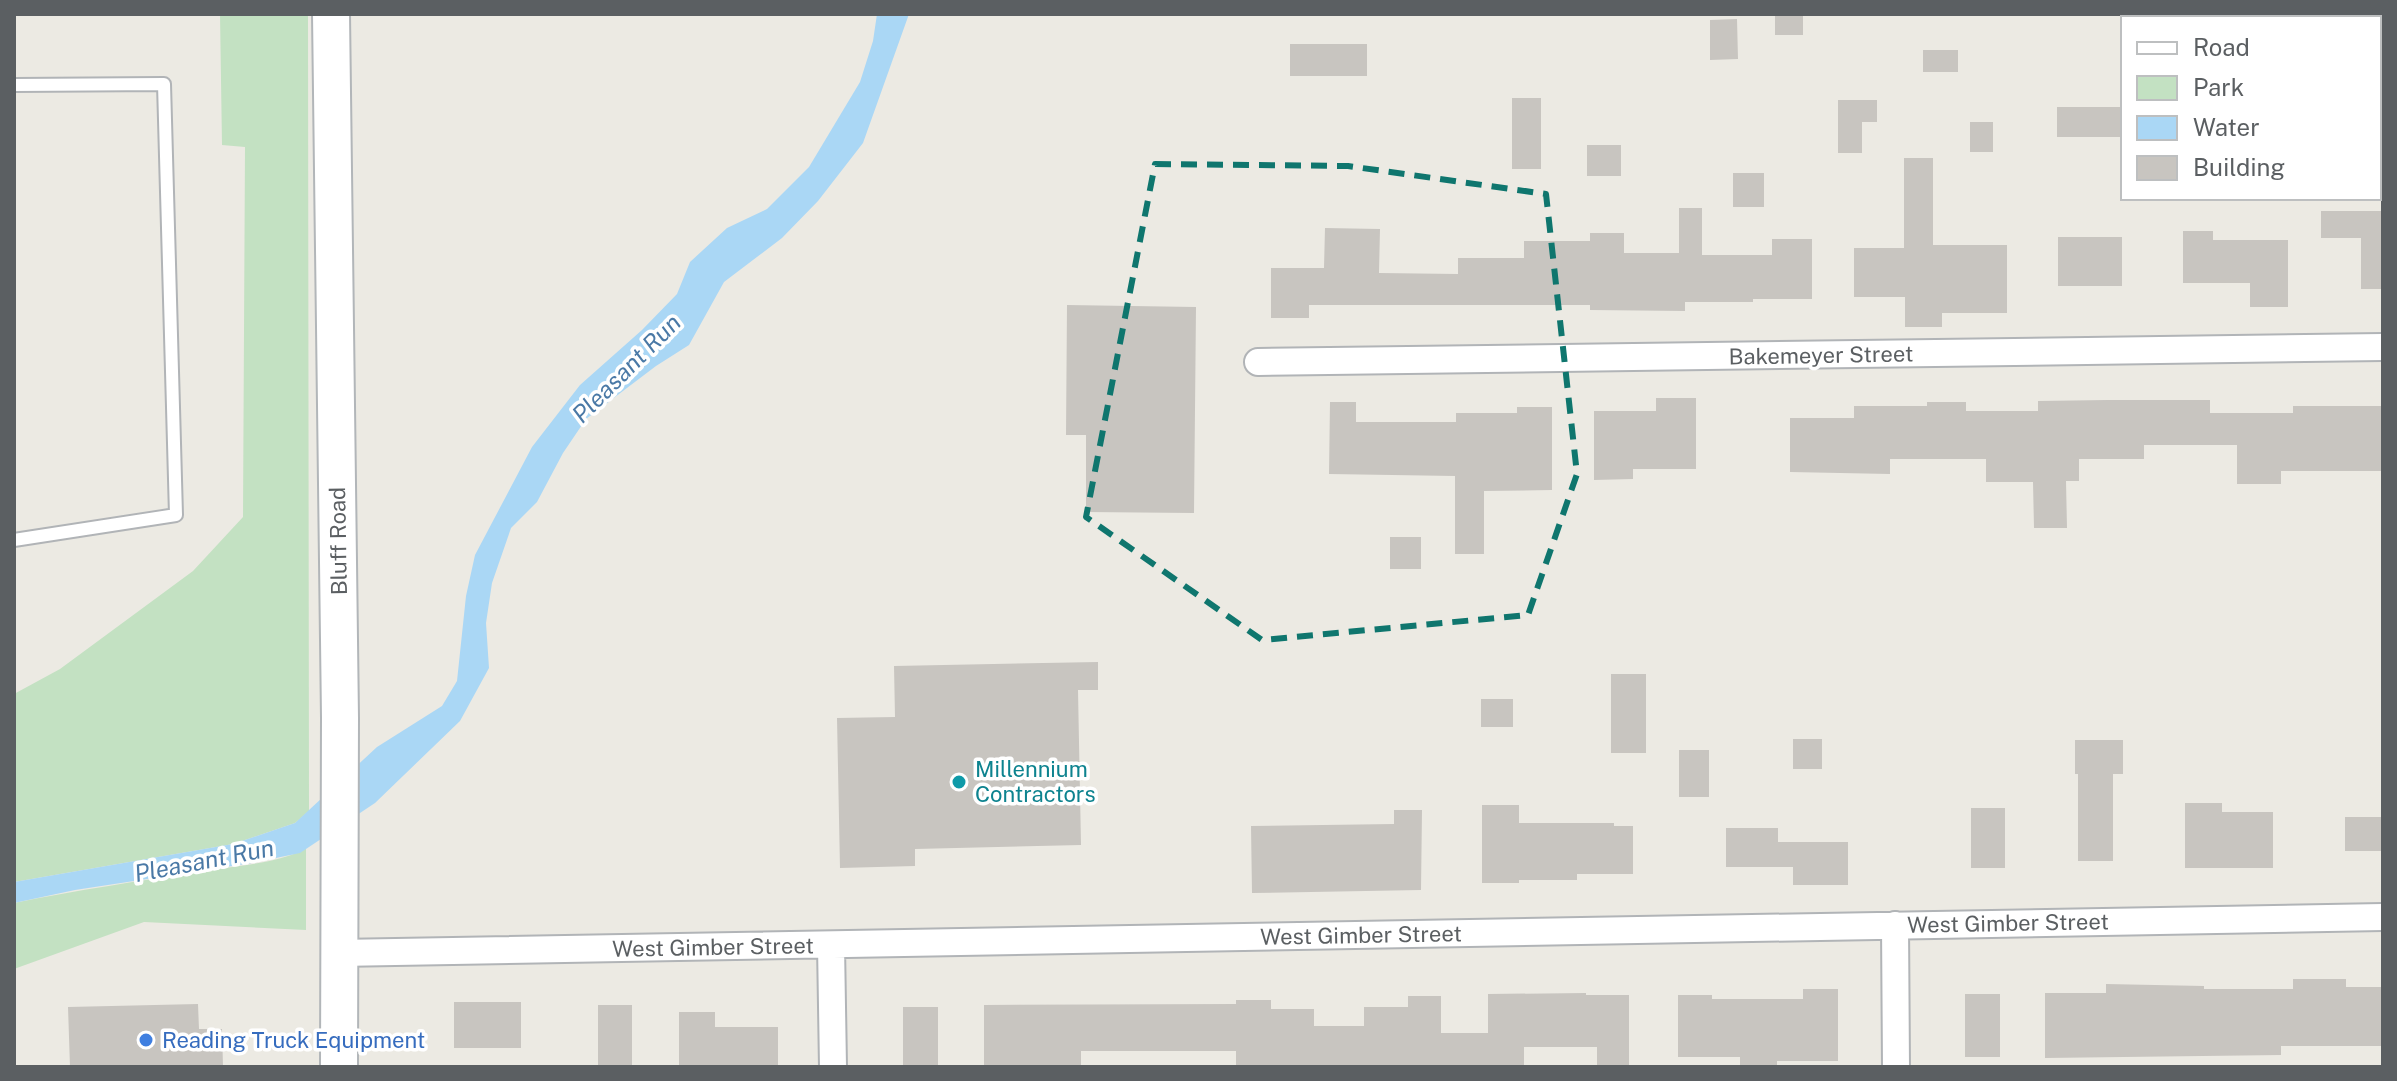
<svg xmlns="http://www.w3.org/2000/svg" width="2397" height="1081" font-family="'Public Sans',sans-serif">
	<style>
		.green { fill: #c3e1c2 }
		.water { fill: #aad7f5 }
		.building { fill: #c8c5c0 }
		.lines { fill: none; stroke-linecap: round; stroke-linejoin: round }
		.service-casing { stroke: #b1b4b7; stroke-width: 16 }
		.minor-casing { stroke: #b1b4b7; stroke-width: 30 }
		.secondary-casing { stroke: #b2b6b9; stroke-width: 40 }
		.service { stroke: #fff; stroke-width: 12 }
		.minor { stroke: #fff; stroke-width: 26 }
		.secondary { stroke: #fff; stroke-width: 36 }
		.marked { fill: none; stroke: #0f766e; stroke-width: 6; stroke-dasharray: 16 10; stroke-linejoin: round }
		.culture-dot { fill: #0f9aa8; stroke: #fff; stroke-width: 3 }
		.shop-dot { fill: #3f7fe0; stroke: #fff; stroke-width: 3 }
		.labels { text-anchor: middle; dominant-baseline: central; stroke-width: 7; stroke-linejoin: round; paint-order: stroke }
		.street-label { font-size: 22px; fill: #5b5f62; stroke: #fff }
		.culture-label { font-size: 22px; fill: #0d838f; stroke: #fff; text-anchor: start }
		.shop-label { font-size: 22px; fill: #366cbe; stroke: #fff; text-anchor: start }
		.water-label { font-size: 24px; font-style: italic; fill: #4a79a6; stroke: #fff }
	</style>
	<rect width="100%" height="100%" fill="#eceae3"/>
	<path class="green" d="M220 14H308L309 811 295 823 233 844 14 882V694L60 669 193 571 243 517 245 147 222 145Z
		M306 848V930L144 922 14 969V903C77 890 140 881 204 871 230 867 286 862 306 848Z"/>
	<path class="water" d="M877 14H909L863 143 818 201 782 238 724 282 689 345 656 366 586 419 563 453 537 502 511 528 492 583 486 623 489 668 460 721 375 803 300 853 252 863 75 890 14 903V882L233 844 295 823 377 747 442 706 457 681 466 596 475 555 532 447 580 385 642 330 677 294 690 262 727 228 767 209 809 167 860 82 873 41Z"/>
	<path class="building" d="M1775 14H1803V35H1775Z
		M1737 19 1738 59 1710 60V20Z
		M1290 44H1367V76H1290Z
		M1923 50H1958V72H1923Z
		M1512 98H1541V169H1512Z
		M1838 100H1877V122H1862V153H1838Z
		M2057 107H2122V137H2057Z
		M1970 122H1993V152H1970Z
		M1587 145H1621V176H1587Z
		M1904 158H1933V245H2007V313H1942V327H1905V297H1854V248H1904Z
		M1733 173H1764V207H1733Z
		M1679 208H1702V255H1772V239H1812V299H1753V302H1685V311L1590 310V305H1309V318H1271V268H1324L1325 228 1380 229 1379 273 1458 274V258H1524V241H1590V233H1624V253H1679Z
		M2321 211H2383V289H2361V238H2321Z
		M2183 231H2213V240H2288V307H2250V283H2183Z
		M2058 237H2122V286H2058Z
		M1067 305 1196 307 1194 513 1086 512V435H1066Z
		M1656 398H1696V469H1633V479L1594 480V411H1656Z
		M2107 400H2210V413H2293V406H2383V471H2281V484H2237V445H2144V459H2079V481H2066L2067 528H2034L2033 482H1986V459H1890V474L1790 472V418H1854V406H1927V402H1966V411H2038V401Z
		M1330 402H1356V422H1456V413H1517V407H1552V490L1484 491V554H1455V476L1329 474Z
		M1390 537H1421V569H1390Z
		M1098 662V690H1078L1081 845 915 849V866L840 868 837 718 895 717 894 666Z
		M1611 674H1646V753H1611Z
		M1481 699H1513V727H1481Z
		M1793 739H1822V769H1793Z
		M2075 740H2123V774H2113V861H2078V774H2075Z
		M1679 750H1709V797H1679Z
		M2185 803H2222V812H2273V868H2185Z
		M1482 805H1519V823H1614V826H1633V874H1577V880H1519V883H1482Z
		M1971 808H2005V868H1971Z
		M1394 810H1422L1421 890 1252 893 1251 826 1394 824Z
		M2345 817H2383V851H2345Z
		M1726 828H1778V842H1848V885H1793V867H1726Z
		M2293 979H2346V987H2383V1046H2281V1055L2045 1058V993H2106V984L2204 986V989H2293Z
		M1803 989H1838V1061H1777V1065H1740V1057H1678V995H1712V999H1803Z
		M1586 993V995H1629V1066H1597V1047H1524V1067H1236V1051H1081V1067H984V1005L1236 1004V1000H1271V1009H1314V1026H1364V1007H1408V996H1441V1033H1488V994Z
		M1965 994H2000V1057H1965Z
		M454 1002H521V1048H454Z
		M198 1004 199 1029H222L223 1067H70L68 1007Z
		M598 1005H632V1065H598Z
		M903 1007H938V1067H903Z
		M679 1012H715V1027H778V1067H679Z"/>
	<g class="lines">
		<g class="service-casing">
			<path id="service" d="M14 85 164 84 176 515 14 540"/>
		</g>
		<g class="minor-casing">
			<path id="minor" d="M1258 362 2383 347
				M1895 925 1896 1067
				M831 945 833 1067
				M338 953 2383 917"/>
		</g>
		<g class="secondary-casing">
			<path id="secondary" d="M331 14 340 718 339 1067"/>
		</g>
		<use href="#service" class="service"/>
		<use href="#minor" class="minor"/>
		<use href="#secondary" class="secondary"/>
	</g>
	<path class="marked" d="M1155 164 1348 166 1546 194 1577 474 1528 615 1262 640 1086 517Z"/>
	<circle class="culture-dot" cx="959" cy="782" r="8"/>
	<circle class="shop-dot" cx="146" cy="1040" r="8"/>
	<g class="labels">
		<g class="street-label">
			<text transform="translate(1821 355) rotate(-1)">Bakemeyer Street</text>
			<text transform="translate(338 541) rotate(-91)">Bluff Road</text>
			<text transform="translate(2008 923) rotate(-1)">West Gimber Street</text>
			<text transform="translate(1361 935) rotate(-1)">West Gimber Street</text>
			<text transform="translate(713 947) rotate(-1)">West Gimber Street</text>
		</g>
		<g class="culture-label">
			<text x="975" y="769">Millennium<tspan x="975" dy="25">Contractors</tspan></text>
		</g>
		<g class="shop-label">
			<text x="162" y="1040">Reading Truck Equipment</text>
		</g>
		<g class="water-label">
			<text transform="translate(626 368) rotate(-45)">Pleasant Run</text>
			<text transform="translate(204 860) rotate(-11)">Pleasant Run</text>
		</g>
	</g>
	<rect width="2397" height="1081" fill="none" stroke="#5b5f62" stroke-width="32"/>
	<rect x="2121" y="16" width="260" height="184" fill="#ffffff" stroke="#bdbfc0" stroke-width="2"/>
	<rect x="2137" y="42" width="40" height="12" fill="#ffffff" stroke="#bdbfc0" stroke-width="2"/>
	<text x="2193" y="56" font-size="24" fill="#5b5f62">Road</text>
	<rect x="2137" y="76" width="40" height="24" fill="#c3e1c2" stroke="#bdbfc0" stroke-width="2"/>
	<text x="2193" y="96" font-size="24" fill="#5b5f62">Park</text>
	<rect x="2137" y="116" width="40" height="24" fill="#aad7f5" stroke="#bdbfc0" stroke-width="2"/>
	<text x="2193" y="136" font-size="24" fill="#5b5f62">Water</text>
	<rect x="2137" y="156" width="40" height="24" fill="#c8c5c0" stroke="#bdbfc0" stroke-width="2"/>
	<text x="2193" y="176" font-size="24" fill="#5b5f62">Building</text>
</svg>
